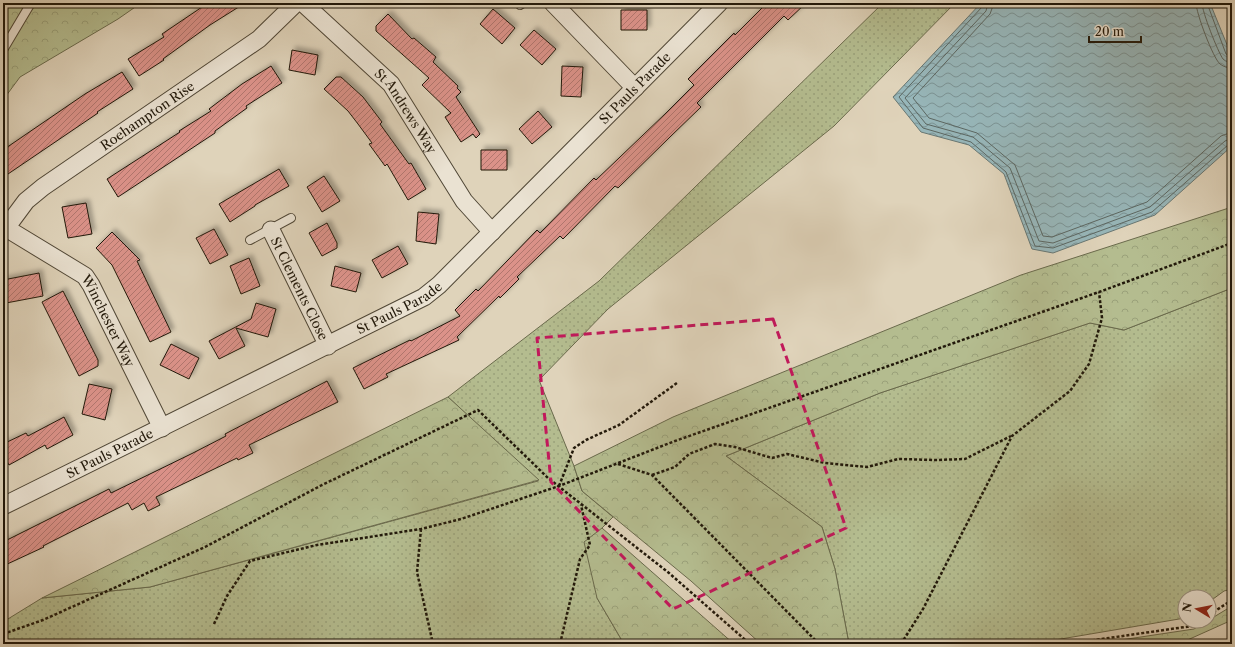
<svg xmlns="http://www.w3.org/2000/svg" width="1235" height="647" font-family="'Libre Caslon Text',serif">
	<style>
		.grass { fill: url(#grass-dots); stroke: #6a6a4c }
		.forest { fill: url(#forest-crowns); stroke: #6a6a4c }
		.water { fill: url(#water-waves); stroke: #687773 }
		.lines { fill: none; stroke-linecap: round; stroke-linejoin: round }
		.shore { stroke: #5c6762; stroke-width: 1 }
		.building { fill: url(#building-hatch); stroke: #21180a; filter: url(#shadow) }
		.service-casing { stroke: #504736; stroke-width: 10 }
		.minor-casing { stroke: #504736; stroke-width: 19 }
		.path { stroke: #21180a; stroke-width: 2.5; stroke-dasharray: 3 2; stroke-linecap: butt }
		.service { stroke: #eae2d2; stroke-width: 8 }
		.minor { stroke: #eae2d2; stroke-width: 17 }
		.marked { fill: none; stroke: #c2185b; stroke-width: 3; stroke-dasharray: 8 5; stroke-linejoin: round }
		.labels { text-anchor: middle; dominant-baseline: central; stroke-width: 4; stroke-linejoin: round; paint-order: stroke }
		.street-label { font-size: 13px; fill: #21180a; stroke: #eae2d2 }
	</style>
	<defs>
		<pattern id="grass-dots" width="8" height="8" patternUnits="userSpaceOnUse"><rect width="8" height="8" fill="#b4bc8f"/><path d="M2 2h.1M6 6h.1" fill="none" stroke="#9aa17a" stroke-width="1.8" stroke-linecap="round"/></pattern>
		<pattern id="forest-crowns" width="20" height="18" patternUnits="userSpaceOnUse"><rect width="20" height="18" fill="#b4bc8f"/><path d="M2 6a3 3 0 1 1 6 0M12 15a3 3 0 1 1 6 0" fill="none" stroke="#9aa17a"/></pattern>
		<pattern id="water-waves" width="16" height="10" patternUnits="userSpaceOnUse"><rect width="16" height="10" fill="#97b6b9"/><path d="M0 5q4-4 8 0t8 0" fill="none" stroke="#7b9395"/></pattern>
		<pattern id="building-hatch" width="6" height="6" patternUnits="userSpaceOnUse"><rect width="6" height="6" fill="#db9289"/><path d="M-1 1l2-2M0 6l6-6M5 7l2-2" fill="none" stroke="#b1766e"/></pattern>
		<filter id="shadow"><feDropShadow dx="3.5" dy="-3.5" stdDeviation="2" flood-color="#0004"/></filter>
	</defs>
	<rect width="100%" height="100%" fill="#dfd3ba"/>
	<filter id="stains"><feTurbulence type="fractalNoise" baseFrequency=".005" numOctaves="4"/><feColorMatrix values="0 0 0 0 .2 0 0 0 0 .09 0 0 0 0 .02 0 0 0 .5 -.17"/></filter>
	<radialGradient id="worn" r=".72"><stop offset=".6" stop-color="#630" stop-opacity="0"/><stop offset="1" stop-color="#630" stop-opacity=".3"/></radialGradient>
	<path class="grass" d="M883 3H955L834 126 608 309 539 380 574 466 582 491 613 517 602 528 597 598 624 644H3V622L42 598 150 587 538 481 448 397 599 281Z
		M1232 288V589L1224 591 1209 602V597H1185V618L1049 641 1006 639 991 644H849L835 569 822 527 726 456 880 393 1090 323 1124 330Z"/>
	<path class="forest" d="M5 3H141L118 19 20 77 3 100V6Z
		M1232 207V288L1124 330 1090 323 880 393 726 456 822 527 835 569 849 644H761L691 581 582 491 574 466 673 417 1021 275Z
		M448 397 539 480 150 587 42 598Z
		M602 528 734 644H624L597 598 584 542Z
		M1232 606V620L1183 642 1174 644H1094L1194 629Z"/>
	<path class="water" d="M981 3H1210L1232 57V146L1155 215 1053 253 1032 249 1004 174 969 145 921 132 893 97Z"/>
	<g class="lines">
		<path class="shore" d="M983 3 982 7 899 97 923 128 971 142 1006 172 1035 246 1053 248 1152 212 1228 145 1232 143
			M988 3 986 11 905 98 926 124 973 137 1010 168 1039 241 1053 243 1150 207 1225 141 1232 138
			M994 3 990 14 913 98 929 118 977 133 1015 165 1043 236 1052 237 1147 202 1221 136 1232 132
			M1196 3C1196 13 1213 58 1220 64 1224 67 1228 68 1232 68
			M1202 3C1202 12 1218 52 1223 59 1226 62 1229 62 1232 62
			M1207 3 1226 54 1232 57"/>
	</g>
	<path class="building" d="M208 3H245L210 25 163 59 164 60 139 76 128 59 164 37 162 34Z
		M767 3H806L788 20 784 16 697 103 701 107 670 137 618 188 615 186 563 239 560 236 517 277 519 279 500 298 499 296 457 337 459 340 386 374 388 377 364 389 353 368 410 340 411 341 460 316 455 310 476 289 478 291 537 230 540 233 594 178 596 180 666 113 694 85 688 79 734 33 735 35Z
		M493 9 515 28 502 44 480 24Z
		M621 10H647V30H621Z
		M388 14 412 39 414 38 436 57 433 62 458 86 457 88 461 92 456 97 480 134 476 138 473 134 461 142 445 117 451 113 422 85 429 78 376 31V26Z
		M534 30 556 49 542 65 520 45Z
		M292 50 318 55 315 75 289 70Z
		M271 66 282 83 246 106 247 108 215 131V133L118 197 107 179 180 132 179 131 211 111 209 109 242 84Z
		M562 66 583 67 581 97 561 96Z
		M122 72 133 89 97 112 98 113 8 174 3 167V150L85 94Z
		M336 77H341L363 97 382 122 380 124 409 164 411 163 426 189 408 200 387 164 385 166 369 144 372 143 358 124 348 111 324 89Z
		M538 111 552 127 532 144 519 129Z
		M481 150H507V170H481Z
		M279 169 289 186 255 205V206L230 222 219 204Z
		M324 176 340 201 322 212 307 187Z
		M86 203 92 234 68 238 62 207Z
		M418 212 439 214 436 244 416 241Z
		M327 223 337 243V248L322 256 309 233Z
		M214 229 228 255 210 264 196 238Z
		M112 232 140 260 137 261 171 332 150 342 112 265 96 248Z
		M398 246 408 264 382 278 372 260Z
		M249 258 260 286 241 294 230 266Z
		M335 266 361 273 356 292 331 286Z
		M39 273 43 296 6 303 3 280Z
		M63 291 98 360V366L79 376 42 302Z
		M256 303 276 309 268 337 236 328 245 346 219 359 209 341 251 319Z
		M171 344 199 358 189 379 160 365Z
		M327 381 338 402 249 445 253 453 238 460 237 458 156 497 160 505 148 511 144 503 132 510 128 503 43 546 44 547 3 566V542L109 489 111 493 193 453 226 436 225 434Z
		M89 384 112 389 105 420 82 414Z
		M64 417 73 435 47 449 45 445 9 465 3 454V444L26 433 28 436Z"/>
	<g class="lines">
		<g class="service-casing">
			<path id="service" d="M520 5 523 3
				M3 50 31 3
				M250 240 291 218"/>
		</g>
		<g class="minor-casing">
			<g id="minor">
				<path id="s1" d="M303 3 391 84 464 201 492 232"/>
				<path d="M553 3 635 88"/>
				<path id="s2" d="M6 228 85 276 91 285 162 428"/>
				<path id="s3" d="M271 230 328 346"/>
				<path id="s4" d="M3 232 26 201 43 187 259 39 296 3"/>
				<path id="s5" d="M3 506 424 297 439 285 719 3"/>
			</g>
		</g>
		<path class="path" d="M618 464 652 475 819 644
			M652 475 675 467 689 454 715 444 735 447 772 458 787 454 825 463 867 467 898 459 936 460 965 459 1011 436
			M559 486 574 448 586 440 619 425 677 383
			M421 529 417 572 433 644
			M1209 615 1232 600
			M214 624 227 596 250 561 317 545 421 529 461 519 559 486 675 441 1099 292 1232 243
			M3 634 43 620 205 547 322 485 478 410 548 478 669 573 750 644
			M560 644 580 559 590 545 581 505
			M901 644 923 609 1012 436 1070 391 1089 364 1102 318 1099 292
			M1067 644 1192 626 1199 621"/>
		<use href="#service" class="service"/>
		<use href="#minor" class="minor"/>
	</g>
	<path class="marked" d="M773 319 846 528 673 609 551 482 537 338Z"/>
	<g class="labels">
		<g class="street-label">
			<text stroke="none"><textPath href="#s5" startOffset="767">St Pauls Parade</textPath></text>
			<text stroke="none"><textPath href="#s1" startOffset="150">St Andrews Way</textPath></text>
			<text stroke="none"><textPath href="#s4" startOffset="187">Roehampton Rise</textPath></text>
			<text stroke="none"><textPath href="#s3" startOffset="65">St Clements Close</textPath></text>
			<text stroke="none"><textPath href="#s5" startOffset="443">St Pauls Parade</textPath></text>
			<text stroke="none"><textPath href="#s2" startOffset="143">Winchester Way</textPath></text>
			<text stroke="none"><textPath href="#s5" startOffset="119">St Pauls Parade</textPath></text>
		</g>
	</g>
	<rect width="1235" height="647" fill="none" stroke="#dfd3ba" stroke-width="16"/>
	<rect x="4" y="4" width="1227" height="639" fill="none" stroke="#21180a" stroke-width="2"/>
	<rect x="8" y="8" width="1219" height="631" fill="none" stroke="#21180a"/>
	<g transform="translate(1197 609) rotate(280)"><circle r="19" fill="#eae2d2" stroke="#9a9182"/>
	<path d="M0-3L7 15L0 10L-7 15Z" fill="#8f2418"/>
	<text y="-6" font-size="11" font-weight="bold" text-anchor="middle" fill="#21180a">N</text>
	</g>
	<path d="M1089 36v6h52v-6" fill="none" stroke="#21180a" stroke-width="2"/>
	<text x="1095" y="36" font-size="12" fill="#21180a" stroke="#eae2d2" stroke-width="3" paint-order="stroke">20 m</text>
	<rect width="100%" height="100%" filter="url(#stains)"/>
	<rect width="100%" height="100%" fill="url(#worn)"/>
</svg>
